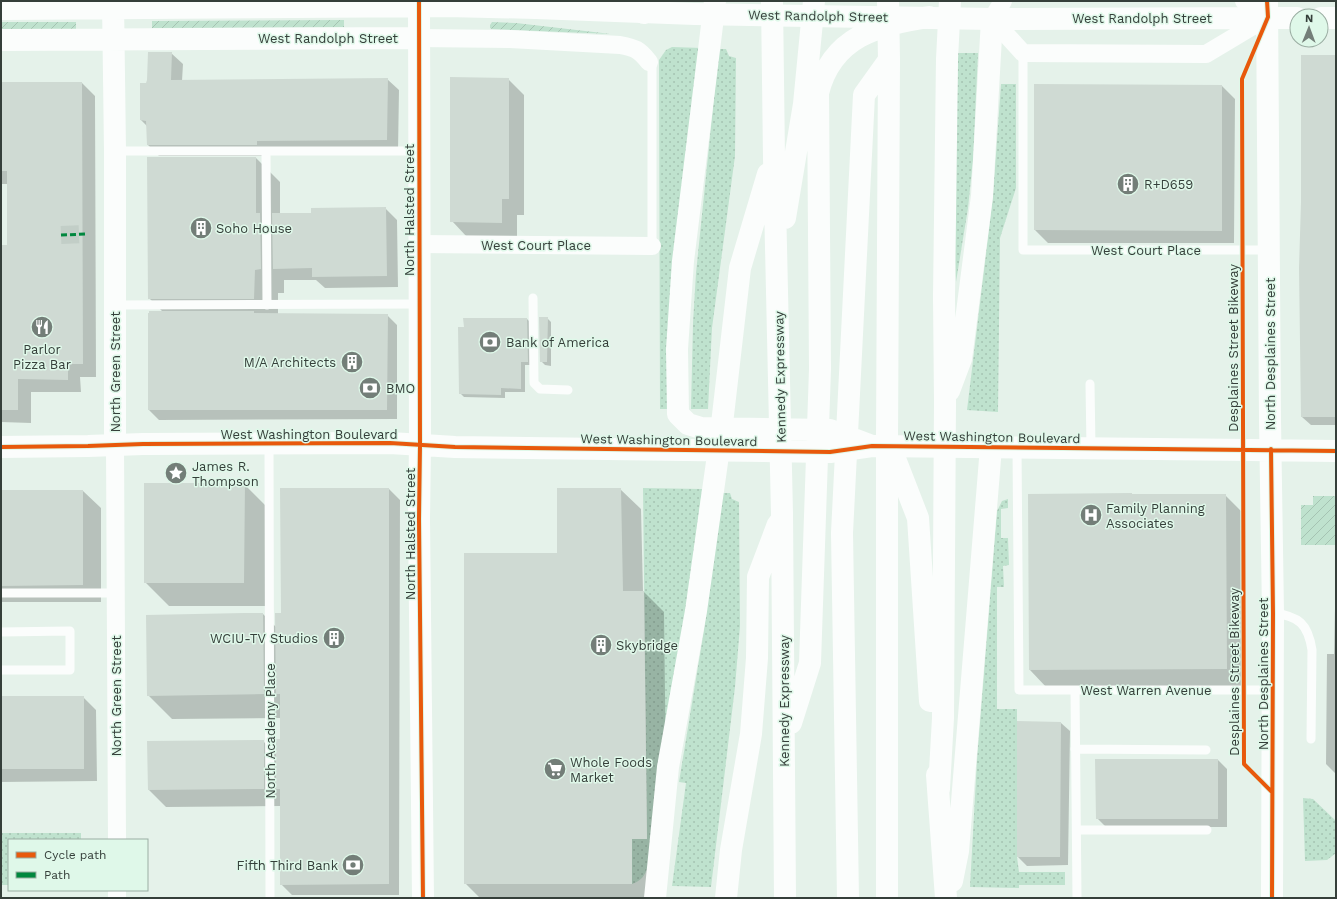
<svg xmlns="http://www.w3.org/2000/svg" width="1337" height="899" font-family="'Work Sans',sans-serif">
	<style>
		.grass { fill: url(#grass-dots) }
		.garden { fill: url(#garden-furrows) }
		.shadow { fill: #0003 }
		.building { fill: #cfdad3 }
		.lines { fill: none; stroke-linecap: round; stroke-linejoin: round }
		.street-tunnel { stroke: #c2cec7; stroke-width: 18; stroke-dasharray: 18 9; stroke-linecap: butt }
		.lane { stroke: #fbfdfc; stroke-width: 9 }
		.street { stroke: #fbfdfc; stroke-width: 18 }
		.secondary { stroke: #fbfdfc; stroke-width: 22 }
		.highway { stroke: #fbfdfc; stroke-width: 22 }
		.quiet { stroke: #00873e; stroke-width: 3; stroke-dasharray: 6 3; stroke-linecap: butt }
		.cycleway-casing { stroke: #dff8e9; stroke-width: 6 }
		.cycleway { stroke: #e8590c; stroke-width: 4 }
		.labels { text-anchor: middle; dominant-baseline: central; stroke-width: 3; stroke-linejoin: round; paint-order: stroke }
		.street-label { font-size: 13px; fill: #353f3a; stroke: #dff8e9 }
		.poi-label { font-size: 13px; fill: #353f3a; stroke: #dff8e9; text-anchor: start }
	</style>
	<defs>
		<pattern id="grass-dots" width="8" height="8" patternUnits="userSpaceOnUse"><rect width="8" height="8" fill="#bfe2ce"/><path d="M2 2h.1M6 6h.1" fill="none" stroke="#a5c3b2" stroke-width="1.8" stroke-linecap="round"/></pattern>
		<pattern id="garden-furrows" width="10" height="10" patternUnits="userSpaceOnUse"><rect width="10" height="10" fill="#bfe2ce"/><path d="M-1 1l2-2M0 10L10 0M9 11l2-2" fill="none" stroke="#a5c3b2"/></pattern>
	</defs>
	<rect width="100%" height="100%" fill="#e5f2ea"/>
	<path class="grass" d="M672 47 702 48 668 409H660L659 60 666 50Z
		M719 49H726L729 56 736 58 735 156 712 328 708 409H691L693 323 696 273Z
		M958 53H978L973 160 968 208 956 282 954 236Z
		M1001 84H1016V188L1000 238 998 412 967 410 993 196Z
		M643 488 702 489 686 614 648 866C645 876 641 881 632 884V839H647Z
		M721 493H730L732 499 739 502 740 626 735 687 711 887 672 886 686 783 679 782 704 630Z
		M1008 499V508L1001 509V538H1008L1009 565 1003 566 1004 587H997V709H1017V857L1019 872H1065V885H1019V888L970 887 977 760 997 511 1002 501Z
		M1303 798 1313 799 1336 821V853L1327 860 1305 861Z
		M1 833H81V840H9V885H1Z"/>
	<path class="garden" d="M344 20V27L152 28V21Z
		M1 22H76V29H1Z
		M492 22 516 23 611 34 492 29 490 28V25Z
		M1313 496H1336V545H1301V505H1313Z"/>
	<path class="shadow" d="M171 53 183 64 182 81 387 79 399 90 398 151 268 152V156H159L148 145V127L141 120 147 84Z
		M508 79 524 95V215H517V238L467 237 452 221Z
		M1 83H82L95 96 96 377H80L81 392H31V423L1 422V246H8V184H1Z
		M1222 86 1235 99 1234 243H1048L1035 230Z
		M148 158H256L280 182V214H312L385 208 397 220 398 287 325 288 316 280H284V293H278V314L387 315 397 325V419L159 420 149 410 163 312 149 298Z
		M1336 160V425H1311L1302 417Z
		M547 318 551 322V366L545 365 541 361Z
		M527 319 531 323V365H525V392H505V398L464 397 460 393Z
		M244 484 268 508V606H169L145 582Z
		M389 489 400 500 399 895H292L281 884V806L166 807 149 790 263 741 277 755 281 739V718L172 719 148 695 263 614 276 627 282 614Z
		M620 489 641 509 643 592H644L664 612 667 859 652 898H480L466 884 558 554Z
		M1 491H83L101 508V602H1Z
		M1029 495H1225L1243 513 1244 686 1047 688 1030 670Z
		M1335 608H1336V774L1326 764 1327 654H1334Z
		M1 697H83L96 710 97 781 1 782Z
		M1061 723 1070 731 1068 865 1027 866 1018 857Z
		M1218 760 1227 769V827H1106L1097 818Z"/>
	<path class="building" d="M148 52H172L171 80 388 78 387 140 257 141V145H147L146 121 140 120V83H146L147 80Z
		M1301 55H1336V417H1301L1299 268 1301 202Z
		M450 77 509 78V199H502V223L450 222Z
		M1 82H82L83 364H68V380L18 379V410H1V245H7V171H1Z
		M1034 84 1222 85V231L1034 230Z
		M147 157H256V213H260L261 269 255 270 254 299H148Z
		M386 207 387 276 312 277V268L273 269 272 213H311V208Z
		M149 311H254V313L388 314 387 410H148V313H149Z
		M539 317H548L547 362H540Z
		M463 318H527L528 362H521V389L501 388V395L459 394 458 327H464Z
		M144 483H245L244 583H144Z
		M280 488H389V884L280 885V789H276V739H280V694H276L275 613H281Z
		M557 488H621L623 591H644L647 839H632V884H464V553H557Z
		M1 490H83V585L1 586Z
		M1132 493V494H1226L1227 669 1029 670 1028 494Z
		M244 613H263L264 694 147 696 146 615Z
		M1 696H84V769H1Z
		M1017 721 1061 722 1060 857H1017Z
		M264 740V789L148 790 147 741Z
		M1095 759H1218V819H1096Z"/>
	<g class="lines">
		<path class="street-tunnel" d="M61 235 87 234"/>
		<path class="lane" d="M1023 53V250H1269
			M649 62 652 68V246
			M115 151H419
			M266 151 267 305
			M533 298 534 383 540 389 568 390
			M116 305 420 304
			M1090 384 1091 448
			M269 443 270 898
			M1017 448 1019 690H1272
			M1 593H116
			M1273 613C1299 616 1308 624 1312 650L1311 739
			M1 632 70 631V670H1
			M1075 690 1077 898
			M1075 749 1206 750
			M1077 830H1207"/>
		<path class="street" d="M1003 1 992 19 1023 53 1206 54 1268 17 1244 1
			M419 38 510 39 620 45C635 48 639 49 649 62
			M419 244 652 246
			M115 446 117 840
			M117 890V898"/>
		<path class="secondary" d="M113 1 115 151V446
			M419 1 420 445 419 519 423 898
			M1267 1 1270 420 1273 613 1272 898
			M1 9 447 6 536 8 695 14 992 19 1297 18
			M1321 18H1336
			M1 40 419 38
			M1 447 88 446 143 444 390 443 455 447 830 452 872 446 1336 451"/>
		<path class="highway" d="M715 1 683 261 677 349 678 414 688 424 701 428 830 430 872 446
			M772 1 774 158 782 514 785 898
			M644 13 653 1
			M785 218 804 104 814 1
			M949 391 961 359 982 196 992 19
			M892 451 918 518 930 701
			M791 723 810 663 820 369 818 93C832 36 878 25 929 17
			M937 775 946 898
			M939 789 943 718 945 402 944 297 947 59 950 1
			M952 881 958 851 991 447
			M655 898 668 767 696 611 720 441 740 268 768 174
			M726 898 731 850 751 734 757 658 758 577 778 524
			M848 898 842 533 864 95 889 60
			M887 898V437L889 60 888 1"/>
		<path class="quiet" d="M61 235 87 234"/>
		<g class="cycleway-casing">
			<path id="cycleway" d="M419 1 420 445 419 519 423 898
				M1267 1 1268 17 1242 79 1244 764 1272 792
				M1 447 88 446 143 444 390 443 455 447 830 452 872 446 1336 451
				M1271 449 1273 613 1272 898"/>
		</g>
		<use href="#cycleway" class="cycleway"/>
	</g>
	<defs>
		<g id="building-disc" transform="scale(1.15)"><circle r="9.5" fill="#737e78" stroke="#dff8e9"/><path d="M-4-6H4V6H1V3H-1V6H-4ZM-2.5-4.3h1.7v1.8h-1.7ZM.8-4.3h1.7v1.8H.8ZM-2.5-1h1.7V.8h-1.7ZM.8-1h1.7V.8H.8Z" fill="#fff"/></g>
		<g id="restaurant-disc" transform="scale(1.15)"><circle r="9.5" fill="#737e78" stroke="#dff8e9"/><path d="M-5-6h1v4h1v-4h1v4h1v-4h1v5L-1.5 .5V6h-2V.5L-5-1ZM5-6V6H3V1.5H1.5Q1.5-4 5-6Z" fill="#fff"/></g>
		<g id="bank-disc" transform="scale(1.15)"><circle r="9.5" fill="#737e78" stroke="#dff8e9"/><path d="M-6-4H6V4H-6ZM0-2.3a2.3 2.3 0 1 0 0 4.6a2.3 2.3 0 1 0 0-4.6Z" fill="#fff"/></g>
		<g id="sight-disc" transform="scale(1.15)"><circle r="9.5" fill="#737e78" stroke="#dff8e9"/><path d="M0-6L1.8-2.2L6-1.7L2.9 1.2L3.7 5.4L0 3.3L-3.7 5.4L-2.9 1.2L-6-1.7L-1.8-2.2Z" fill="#fff"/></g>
		<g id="hospital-disc" transform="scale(1.15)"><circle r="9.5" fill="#737e78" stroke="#dff8e9"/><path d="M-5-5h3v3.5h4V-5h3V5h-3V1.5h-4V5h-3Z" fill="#fff"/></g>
		<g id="supermarket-disc" transform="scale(1.15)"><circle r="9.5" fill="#737e78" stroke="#dff8e9"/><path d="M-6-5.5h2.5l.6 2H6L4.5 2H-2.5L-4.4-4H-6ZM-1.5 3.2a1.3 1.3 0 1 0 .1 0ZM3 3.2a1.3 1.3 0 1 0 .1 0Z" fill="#fff"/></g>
	</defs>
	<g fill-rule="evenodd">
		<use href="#building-disc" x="1128" y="184"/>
		<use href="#building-disc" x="201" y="228"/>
		<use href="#restaurant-disc" x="42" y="327"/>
		<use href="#bank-disc" x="490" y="342"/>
		<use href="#building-disc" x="352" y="362"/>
		<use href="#bank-disc" x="370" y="388"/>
		<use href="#sight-disc" x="176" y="473"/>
		<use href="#hospital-disc" x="1091" y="515"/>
		<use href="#building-disc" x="334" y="638"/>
		<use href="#building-disc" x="601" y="645"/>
		<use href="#supermarket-disc" x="555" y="769"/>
		<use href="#bank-disc" x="353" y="865"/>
	</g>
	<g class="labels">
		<g class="street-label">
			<text transform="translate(818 16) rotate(1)">West Randolph Street</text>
			<text x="1142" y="18">West Randolph Street</text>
			<text x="328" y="38">West Randolph Street</text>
			<text transform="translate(409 210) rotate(-90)">North Halsted Street</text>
			<text x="536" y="245">West Court Place</text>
			<text x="1146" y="250">West Court Place</text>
			<text transform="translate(1233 348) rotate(-90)">Desplaines Street Bikeway</text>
			<text transform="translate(1270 354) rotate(-90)">North Desplaines Street</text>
			<text transform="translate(115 372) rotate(-90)">North Green Street</text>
			<text transform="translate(780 377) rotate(-91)">Kennedy Expressway</text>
			<text x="309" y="434">West Washington Boulevard</text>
			<text transform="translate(992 437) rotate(1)">West Washington Boulevard</text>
			<text transform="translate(669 440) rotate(1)">West Washington Boulevard</text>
			<text transform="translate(410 534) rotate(-90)">North Halsted Street</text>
			<text transform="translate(1234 672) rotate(-90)">Desplaines Street Bikeway</text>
			<text transform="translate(1263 674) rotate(-90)">North Desplaines Street</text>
			<text x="1146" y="690">West Warren Avenue</text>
			<text transform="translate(116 696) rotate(-90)">North Green Street</text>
			<text transform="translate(784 701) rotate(-90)">Kennedy Expressway</text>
			<text transform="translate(270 731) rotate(-90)">North Academy Place</text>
		</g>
		<g class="poi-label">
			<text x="1144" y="184">R+D659</text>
			<text x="216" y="228">Soho House</text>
			<text x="506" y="342">Bank of America</text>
			<text x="42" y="349" text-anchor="middle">Parlor<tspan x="42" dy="15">Pizza Bar</tspan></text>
			<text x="336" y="362" text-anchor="end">M/A Architects</text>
			<text x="386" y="388">BMO</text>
			<text x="192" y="466">James R.<tspan x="192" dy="15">Thompson</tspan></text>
			<text x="1106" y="508">Family Planning<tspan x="1106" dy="15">Associates</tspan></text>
			<text x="318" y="638" text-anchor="end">WCIU-TV Studios</text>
			<text x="616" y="645">Skybridge</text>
			<text x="570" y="762">Whole Foods<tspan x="570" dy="15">Market</tspan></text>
			<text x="338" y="865" text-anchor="end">Fifth Third Bank</text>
		</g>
	</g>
	<rect width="1337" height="899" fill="none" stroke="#353f3a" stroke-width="4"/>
	<rect x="8" y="839" width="140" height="52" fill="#dff8e9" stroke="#9baea3"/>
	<rect x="16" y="852" width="20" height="6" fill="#e8590c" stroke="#9baea3"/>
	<text x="44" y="859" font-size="12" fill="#353f3a">Cycle path</text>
	<rect x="16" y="872" width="20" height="6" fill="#00873e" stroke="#9baea3"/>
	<text x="44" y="879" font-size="12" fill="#353f3a">Path</text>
	<g transform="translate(1309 28) rotate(1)"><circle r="19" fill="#dff8e9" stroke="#9baea3"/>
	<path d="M0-3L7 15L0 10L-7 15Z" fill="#737e78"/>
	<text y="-6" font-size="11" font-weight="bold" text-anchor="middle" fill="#353f3a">N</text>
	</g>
</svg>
